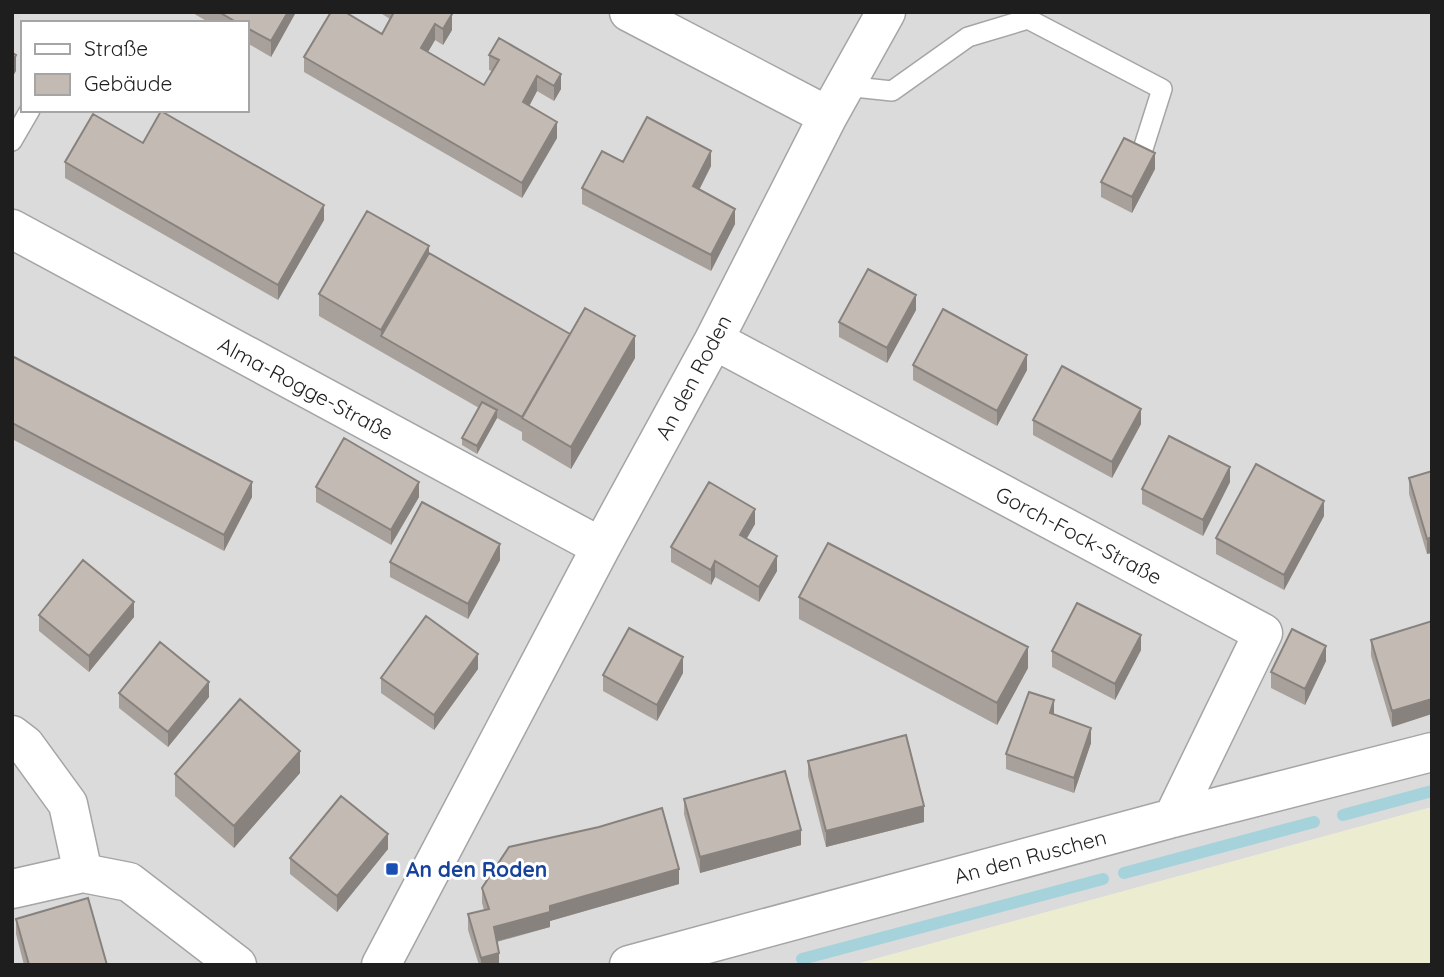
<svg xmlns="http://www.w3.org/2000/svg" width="1444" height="977" font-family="Quicksand,sans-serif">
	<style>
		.residential { fill: #dcdbdb; fill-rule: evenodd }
		.farmland { fill: #ecedd0 }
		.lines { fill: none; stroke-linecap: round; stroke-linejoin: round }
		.stream { stroke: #a6d2db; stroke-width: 12 }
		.lane-casing { stroke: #a5a5a5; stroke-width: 22 }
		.street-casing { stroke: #a5a5a5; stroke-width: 41 }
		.lane { stroke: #fff; stroke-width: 19 }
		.street { stroke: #fff; stroke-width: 38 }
		.wall { fill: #a8a09b }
		.shaded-wall { fill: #88827e }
		.building { fill: #c3bab4; stroke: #88827e; stroke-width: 2 }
		.transit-dot { fill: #1a4fb4; stroke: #fff; stroke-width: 2.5 }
		.labels { text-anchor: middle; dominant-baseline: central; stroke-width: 6; stroke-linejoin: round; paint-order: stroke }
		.street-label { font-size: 21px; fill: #1e1e1e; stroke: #fff }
		.transit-label { font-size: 21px; font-weight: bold; fill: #164399; stroke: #fff; text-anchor: start }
	</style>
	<rect width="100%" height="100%" fill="#efebe4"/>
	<path class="residential" d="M12 12H1432V807L853 965H12ZM23 23H247V110H23Z"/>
	<path class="farmland" d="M1432 807V965H853Z"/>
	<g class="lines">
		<path class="stream" d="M1343 815 1432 791
			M1124 873 1314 822
			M802 959 1103 879"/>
		<g class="lane-casing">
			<path id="lane" d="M845 86 892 91 968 37 1028 19 1162 89 1143 149
				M12 141 30 110"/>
		</g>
		<g class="street-casing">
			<path id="street" d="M629 12 828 116
				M12 229 601 547
				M714 340 1263 633 1173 818
				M12 735 25 745 68 804 83 873
				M12 889 83 873 129 882 237 965
				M381 965 601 547 714 340 828 116 886 12
				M629 965 1173 818 1432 752"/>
		</g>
		<use href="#lane" class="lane"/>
		<use href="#street" class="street"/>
	</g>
	<path class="wall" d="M191 12H296L271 57 247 43V23H210Z
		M379 12H449L452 30 443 45 435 40 428 52 484 85 492 71 489 70V55L499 38 561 89 554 101 537 91 529 106 557 138 522 198 304 72V57L382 34 390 19Z
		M143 143 324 220 278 300 65 178V162Z
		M623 162 711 166 699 190 735 224 711 271 582 204V188Z
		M1155 169 1132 213 1101 197V182Z
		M429 253 570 334 635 358 571 469 522 440V432L497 418 477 454 462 445V438L479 408 319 316V294Z
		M916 310 887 363 839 337V322Z
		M12 356 252 497 224 551 12 439Z
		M913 365 1027 370 997 426 913 380Z
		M1033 420 1141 424 1112 478 1033 435Z
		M1432 471 1427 554 1409 494V478Z
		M1230 482 1203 536 1142 504V489Z
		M316 487 419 497 391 545 316 502Z
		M1324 516 1284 590 1216 554V538Z
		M755 524 747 538 777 571 759 602 715 577 711 585 671 562V547Z
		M500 560 468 619 390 577V562Z
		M799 597 1028 668 997 725 799 619Z
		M39 615 134 617 89 672 39 631Z
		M1432 621 1392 727 1371 656V640Z
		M1141 650 1115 700 1052 667V651Z
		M1326 661 1305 705 1271 688V672Z
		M478 669 434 730 381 693V678Z
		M683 673 657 721 603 691V675Z
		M119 693 209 697 168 747 119 708Z
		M1054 714 1091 743 1074 793 1006 769V754Z
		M808 761 924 822 826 847 808 776Z
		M300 773 234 848 175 796V774Z
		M684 799 801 845 700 873 684 814Z
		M388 849 337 912 290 874V858Z
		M679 884 550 921V927L497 942 499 965H479L468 930V914L484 910 482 903V888Z
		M16 919 107 965H24L16 934Z"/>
	<path class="shaded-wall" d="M288 12H296L271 57V41Z
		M452 14V30L443 45V29Z
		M435 24V40L421 64V48Z
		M16 55V71L12 78V63Z
		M561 74V89L554 101V86Z
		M537 76V91L523 118V102Z
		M557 122V138L522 198V183Z
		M711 151V166L693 202V186Z
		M1155 153V169L1132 213V197Z
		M324 205V220L278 300V285Z
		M735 209V224L711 271V255Z
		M429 246V268L381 336V352V330Z
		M916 295V310L887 363V348Z
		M635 336V358L571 469V447Z
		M1027 355V370L997 426V411Z
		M1141 409V424L1112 478V462Z
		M497 410V418L477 454V446Z
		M1230 467V482L1203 536V520Z
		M252 482V497L224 551V535Z
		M419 482V497L391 545V530Z
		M1324 501V516L1284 590V575Z
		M755 509V524L740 550V535Z
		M1432 537V553L1427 554V539Z
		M500 544V560L468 619V604Z
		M777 556V571L759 602V587Z
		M715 561V577L711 585V570Z
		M134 602V617L89 672V656Z
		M1141 635V650L1115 700V684Z
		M1326 646V661L1305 705V689Z
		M1028 647V668L997 725V703Z
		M478 654V669L434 730V715Z
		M683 657V673L657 721V705Z
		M209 682V697L168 747V732Z
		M1432 699V714L1392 727V711Z
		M1054 700V716L1050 713Z
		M1091 728V743L1074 793V778Z
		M300 751V773L234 848V826Z
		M924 806V822L826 847V831Z
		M801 830V845L700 873V857Z
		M388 834V849L337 912V896Z
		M679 869V884L550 921V927L494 942V927L550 906Z
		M499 953V965H481V958Z"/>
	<path class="building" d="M219 12H288L271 41 247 28V23H238Z
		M331 12H345L382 34 394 12H449L452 14 443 29 435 24 421 48 484 85 499 60 489 55 499 38 561 74 554 86 537 76 523 102 557 122 522 183 304 57Z
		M12 53 16 55 12 63Z
		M161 111 324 205 278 285 65 162 93 114 143 143Z
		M647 117 711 151 693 186 735 209 711 255 582 188 602 151 623 162Z
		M1124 138 1155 153 1132 197 1101 182Z
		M367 211 429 246 381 330 319 294Z
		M429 253 570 334 522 417 381 336Z
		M868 269 916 295 887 348 839 322Z
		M585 308 635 336 571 447 522 418Z
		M943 309 1027 355 997 411 913 365Z
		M12 356 252 482 224 535 12 423Z
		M1062 366 1141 409 1112 462 1033 420Z
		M482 402 497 410 477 446 462 438Z
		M1169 436 1230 467 1203 520 1142 489Z
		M344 438 419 482 391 530 316 487Z
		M1256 464 1324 501 1284 575 1216 538Z
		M1432 471V537L1427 539 1409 478Z
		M709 482 755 509 740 535 777 556 759 587 715 561 711 570 671 547Z
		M422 502 500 544 468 604 390 562Z
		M828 543 1028 647 997 703 799 597Z
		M83 560 134 602 89 656 39 615Z
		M1077 603 1141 635 1115 684 1052 651Z
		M426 616 478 654 434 715 381 678Z
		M1432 621V699L1392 711 1371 640Z
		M629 628 683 657 657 705 603 675Z
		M1292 629 1326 646 1305 689 1271 672Z
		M160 642 209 682 168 732 119 693Z
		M1029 692 1054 700 1050 713 1091 728 1074 778 1006 754Z
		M240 699 300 751 234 826 175 774Z
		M906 735 924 806 826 831 808 761Z
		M785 771 801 830 700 857 684 799Z
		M341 796 388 834 337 896 290 858Z
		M662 808 679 869 550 906V912L494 927 499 953 481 958 468 914 489 909 482 888 509 847 599 827Z
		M88 898 107 965H29L16 919Z"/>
	<rect class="transit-dot" x="385" y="862" width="14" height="14" rx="3.5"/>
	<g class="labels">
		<g class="street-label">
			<text transform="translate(693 377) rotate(-62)">An den Roden</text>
			<text transform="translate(306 388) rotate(28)">Alma-Rogge-Straße</text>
			<text transform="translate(1079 535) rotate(28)">Gorch-Fock-Straße</text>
			<text transform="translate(1030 856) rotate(-15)">An den Ruschen</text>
		</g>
		<g class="transit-label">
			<text x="406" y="869">An den Roden</text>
		</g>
	</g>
	<rect width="1444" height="977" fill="none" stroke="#1e1e1e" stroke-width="28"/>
	<rect x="21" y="21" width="228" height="91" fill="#ffffff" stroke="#a5a5a5" stroke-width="2"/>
	<rect x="35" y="44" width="35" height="10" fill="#ffffff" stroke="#a5a5a5" stroke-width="2"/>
	<text x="84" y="56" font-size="21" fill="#1e1e1e">Straße</text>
	<rect x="35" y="74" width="35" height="21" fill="#c3bab4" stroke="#a5a5a5" stroke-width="2"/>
	<text x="84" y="91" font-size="21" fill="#1e1e1e">Gebäude</text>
</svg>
